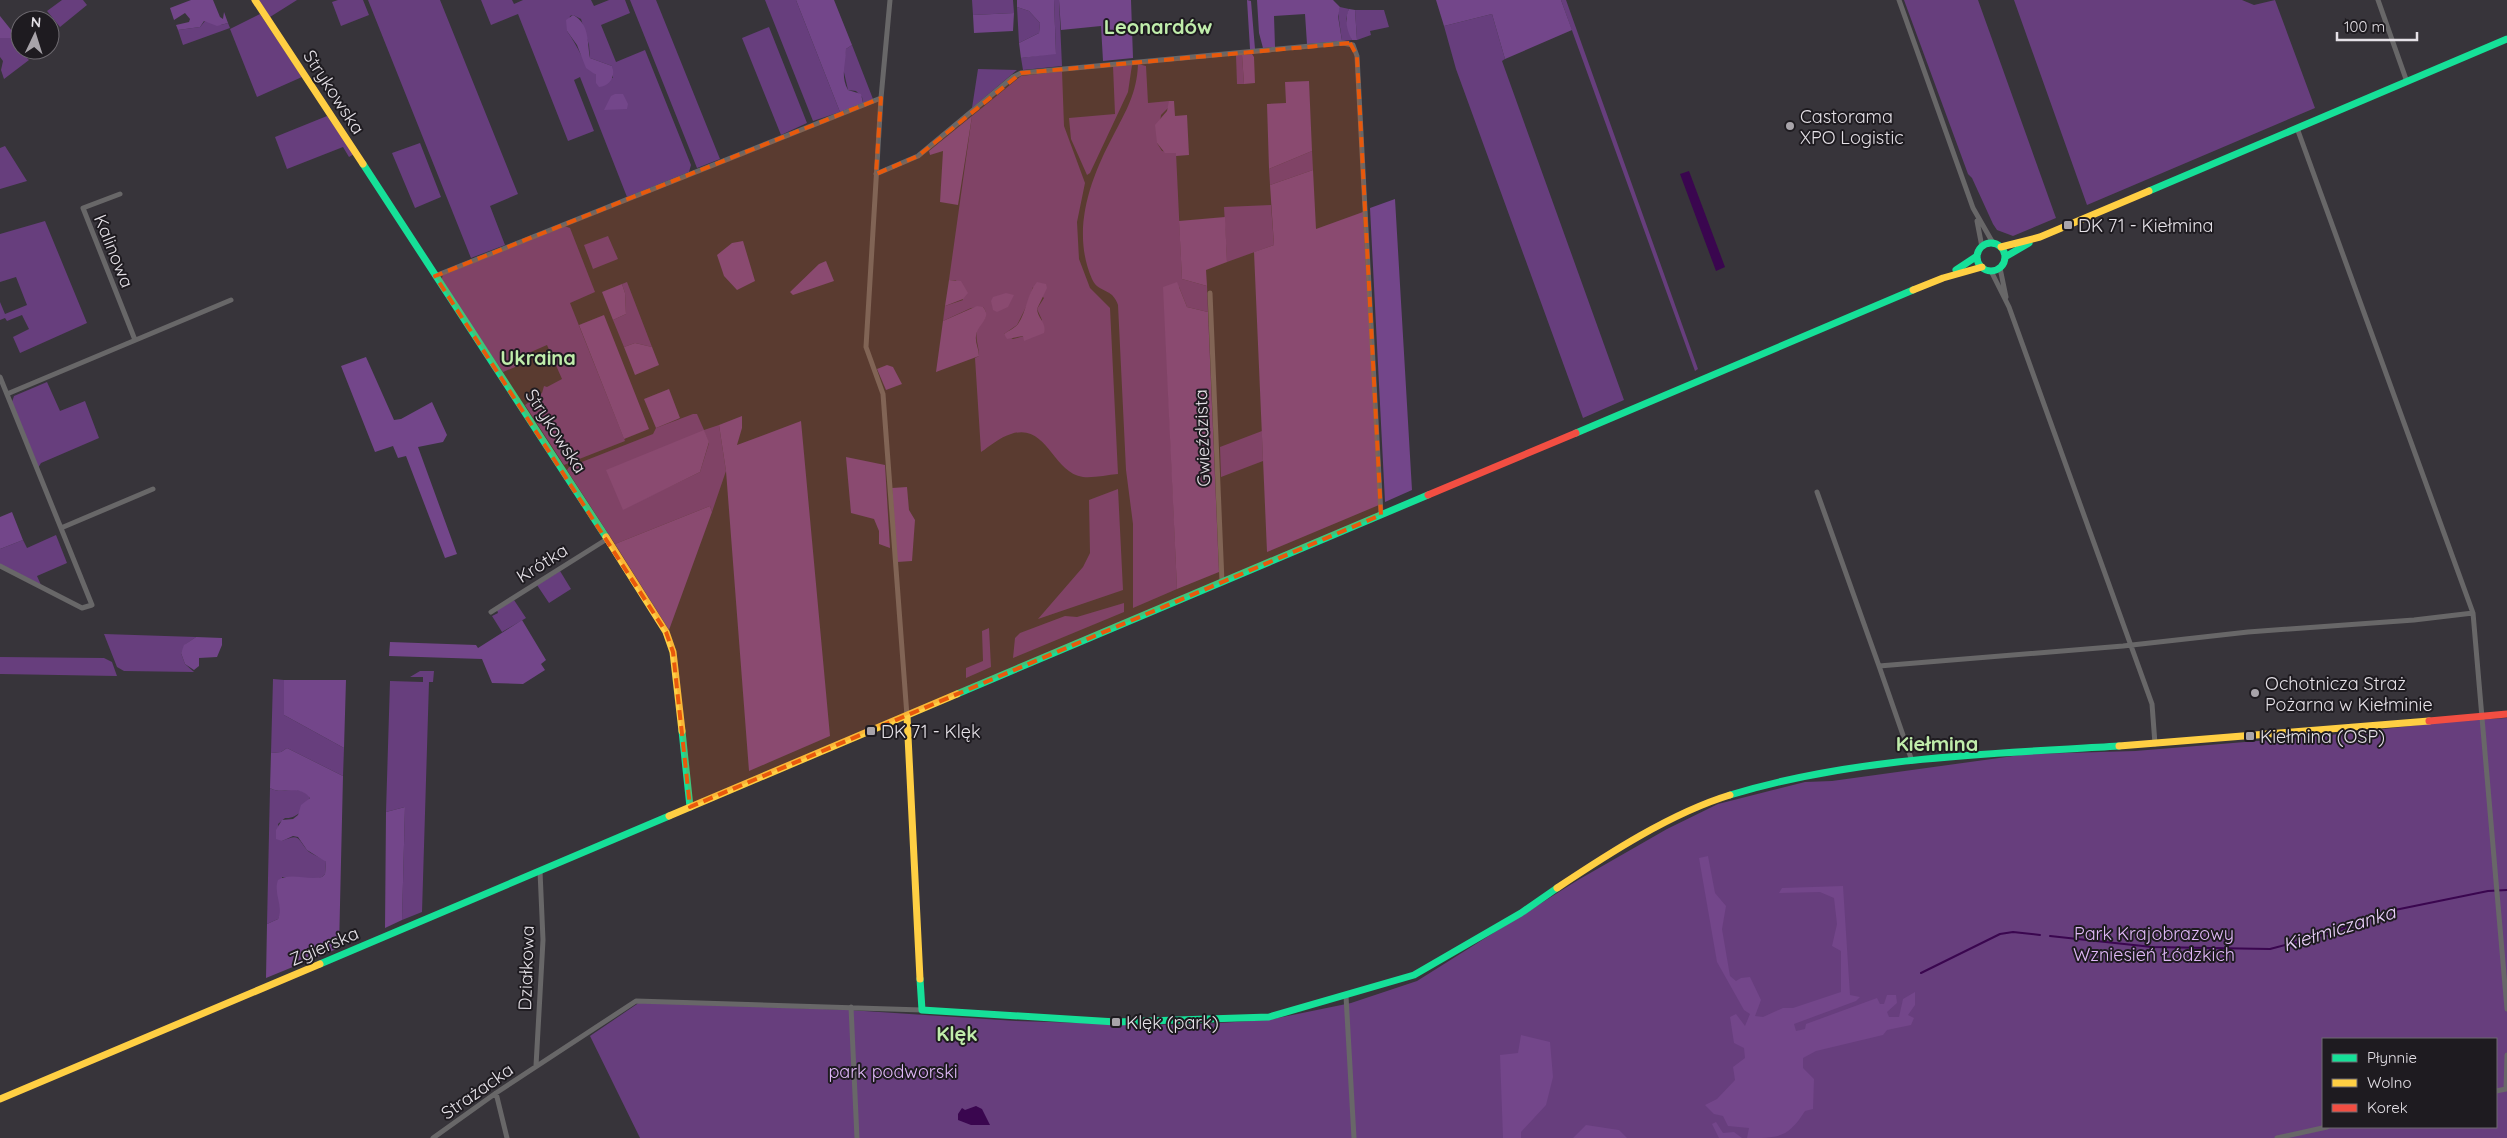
<svg xmlns="http://www.w3.org/2000/svg" width="2507" height="1138" font-family="Quicksand,sans-serif">
	<style>
		.green { fill: #673e7d; fill-rule: evenodd }
		.forest { fill: #73468a }
		.water { fill: #3a064f }
		.lines { fill: none; stroke-linecap: round; stroke-linejoin: round }
		.stream { stroke: #3a064f; stroke-width: 2 }
		.street { stroke: #686768; stroke-width: 5 }
		.fast { stroke: #16e098; stroke-width: 7 }
		.slow { stroke: #ffcf43; stroke-width: 7 }
		.jam { stroke: #f24e42; stroke-width: 7 }
		.marked { fill: #e8590c; fill-opacity: 0.2; stroke: #e8590c; stroke-width: 4; stroke-dasharray: 10 6; stroke-linejoin: round }
		.poi-dot { fill: #a8a4aa; stroke: #1e1b20; stroke-width: 2 }
		.labels { text-anchor: middle; dominant-baseline: central; stroke-width: 4; stroke-linejoin: round; paint-order: stroke }
		.street-label { font-size: 18px; fill: #e5e1e7; stroke: #1e1b20 }
		.poi-label { font-size: 18px; fill: #e5e1e7; stroke: #1e1b20; text-anchor: start }
		.park-label { font-size: 18px; fill: #e1b9f8; stroke: #1e1b20 }
		.water-label { font-size: 19px; font-style: italic; fill: #edd3fd; stroke: #1e1b20 }
		.quarter-label { font-size: 20px; font-weight: bold; fill: #c0edab; stroke: #1e1b20 }
	</style>
	<rect width="100%" height="100%" fill="#37343a"/>
	<path class="green" d="M62 0H83L87 5 60 27 47 11Z
		M259 0H297L270 17Z
		M338 0H363L369 15 341 26 332 2Z
		M368 0H440L518 194 490 206 505 245 471 258Z
		M481 0H512L514 4 523 0H591L594 6 609 0H625L630 13 601 25 616 62 645 50 691 165 689 172 627 197 580 77 574 80 594 131 568 141 518 14 491 25ZM573 15 581 19 589 45 590 58 612 66 613 78 596 79V75C583 63 578 46 567 31L570 16Z
		M630 0H656L720 159 697 168Z
		M765 0H796L840 112 813 121Z
		M972 0H1013L1014 13 973 15Z
		M1054 0H1059L1062 66 1023 70 1021 58 1056 53Z
		M1561 0H1566L1698 369 1695 371Z
		M1904 0H1978L2056 218 2013 236 1997 230 1993 224 1972 178 1968 174Z
		M2014 0H2242L2254 5 2275 0 2315 108 2087 205Z
		M1017 7 1029 11 1040 23 1039 33 1019 43Z
		M1340 7 1349 9 1346 19 1352 40 1342 41 1338 13Z
		M1355 10H1384L1389 27 1370 31 1371 35 1357 40Z
		M260 14 302 77 257 97 230 29Z
		M1492 14 1505 59 1502 61 1624 400 1583 418 1456 69 1444 26Z
		M205 21 221 25 228 23 230 28 183 45 178 30 200 27Z
		M769 27 807 123 781 135 742 38Z
		M16 36 20 41V51L29 60 4 79 1 70 3 61 0 57V38Z
		M852 45 873 99 863 103 862 97 856 91 848 90 843 68 846 49Z
		M1236 55H1242L1244 84H1237Z
		M1138 64 1146 66 1148 103 1169 101V107L1161 115 1157 143 1162 151 1176 153 1182 279 1207 286 1208 312 1187 307 1179 287H1164L1177 589 1133 608V524L1126 470 1118 305C1117 302 1115 298 1112 295 1105 289 1096 289 1092 279 1071 231 1090 179 1113 136 1126 111 1137 93 1138 64Z
		M1132 65 1128 92 1090 173 1087 175 1071 139 1069 118 1115 114 1113 66Z
		M978 69 1017 70 972 108Z
		M1062 71 1064 126 1085 183 1077 222 1079 259 1090 288 1110 308 1118 474C1107 475 1094 478 1083 477 1052 472 1047 422 1011 434 1000 437 990 446 981 452L975 358 979 356C979 345 974 338 978 326 985 321 989 314 983 307L971 308 943 321 945 306 963 300 956 280H949L972 116 1021 76ZM1033 287 1044 298 1037 309 1042 320 1024 340V336L1013 339 1004 334 1017 325 1027 305Z
		M327 116 354 154 349 157 343 147 287 169 275 137Z
		M420 143 441 197 415 208 392 153Z
		M5 146 27 181 0 189V148Z
		M1312 151 1313 170 1270 185 1269 169Z
		M1271 205 1274 245 1227 262 1224 207Z
		M45 221 87 323 20 353 13 337 29 329 22 315 7 321 5 318 0 320V302L5 314 27 305 16 277 0 282V234Z
		M564 226 570 228 595 292 570 303 625 441 564 465 525 405 542 393 544 386 547 387 562 379 547 345 517 358 520 365 503 372 441 281 443 275Z
		M608 236 618 259 593 269 584 245Z
		M627 282 652 347 635 343 624 347 613 320 626 314 625 293 622 284Z
		M47 382 60 411 85 401 99 438 41 463 38 468 12 402 14 396Z
		M693 414H697L704 430 719 425 726 471 712 512 710 506 615 544 567 470 569 467 653 434 656 428ZM704 431 709 443 700 472 623 509 664 448Z
		M1262 431 1263 461 1221 477 1220 447Z
		M1118 489 1123 590 1038 619 1083 567 1090 553 1089 500Z
		M56 535 67 563 37 576 41 585 0 564V549L23 540 27 548Z
		M560 571 571 589 549 603 537 585Z
		M514 600 526 618 502 632 492 616 498 613 497 610Z
		M1124 603V612L1013 658 1015 638 1020 633 1065 616 1077 617Z
		M989 628 991 667 966 678V668L983 661 982 631Z
		M104 634 196 637 186 644 181 653 185 664 194 672 124 671 117 667Z
		M0 657 104 658 112 662 117 676 0 674Z
		M420 671H434L433 682H429L422 912 402 920 405 807 386 812 390 681 423 682V677H410Z
		M273 679 284 680V715L344 748 343 776 287 748 281 752 271 753Z
		M2507 718V1138H640L590 1036 640 1002 849 1010 1016 1021 1114 1024 1186 1025 1268 1020 1351 1003 1417 981 1578 880 1667 829 1718 804 1805 782 1832 781 2028 754 2135 751 2330 735 2455 721ZM2323 1039H2496V1127H2323Z
		M270 788C283 796 298 783 310 797 304 808 298 819 285 818L278 824 282 841C301 833 297 839 308 851 313 855 321 857 326 862L325 874 322 877 315 879 282 877 281 913 278 919 267 924Z"/>
	<path class="forest" d="M191 0H213L220 17 223 19 224 12 228 23 217 26 204 21 200 27 178 30 176 25 189 22 190 19 185 13 174 20 170 8Z
		M796 0H834L852 45 846 49C846 64 840 75 848 90L861 94 863 103 840 112Z
		M1017 0H1054L1056 54 1021 58 1019 43 1039 33 1040 23 1029 11 1017 7Z
		M1059 0H1131L1133 58 1103 61 1101 26 1061 30Z
		M1247 0 1251 1 1255 49H1250Z
		M1257 0H1333L1340 7 1338 16 1342 41 1307 44 1305 14 1274 16 1275 47 1263 48 1259 33Z
		M1436 0H1561L1572 30 1505 59 1492 14 1444 26Z
		M1349 9 1355 10 1357 40H1352C1347 31 1344 19 1349 9Z
		M1014 13 1013 31 974 33 973 15Z
		M573 15C590 24 587 42 590 58L612 66C616 76 610 86 599 87L596 83V75L586 68 577 45 567 31 566 20Z
		M0 16 16 36 14 38H0Z
		M1252 54 1254 57 1255 83 1244 84 1242 55Z
		M1309 81 1312 151 1269 169 1267 104 1286 103 1285 82Z
		M615 94H623L628 104 627 109 604 110 611 96Z
		M1169 101H1174L1175 116 1187 115 1189 155 1176 156V153H1165L1157 143 1155 125 1167 111Z
		M972 116 958 205 940 202 943 151 930 155 929 151Z
		M1313 170 1316 229 1363 212 1379 505 1267 552 1254 252 1274 245 1270 185Z
		M1395 199 1412 490 1385 502 1370 208Z
		M1225 217 1227 262 1206 270 1207 286 1182 279 1179 221Z
		M743 241 755 281 737 290 724 276 717 255 732 243Z
		M826 261 834 281 793 295 790 292 819 264Z
		M949 280 961 281 968 293 963 299 945 306Z
		M1037 282 1046 284 1047 288 1037 309C1038 319 1047 323 1044 333L1024 341 1023 336 1007 339 1004 334C1009 330 1014 329 1018 324 1027 311 1027 293 1037 282Z
		M1177 282 1187 307 1208 312 1219 572 1177 589 1163 287Z
		M622 284 625 293 626 314 613 320 602 292Z
		M1006 293 1014 295 1008 307 997 312 993 310 991 301 993 297Z
		M977 306 983 307C993 319 977 324 976 336 975 343 979 349 979 356L936 372 943 321Z
		M604 315 649 429 624 439 579 325Z
		M635 343 652 347 659 365 635 375 624 347Z
		M366 357 394 420 401 419 432 402 447 435 443 442 418 447 457 554 445 558 406 456 398 458 393 446 375 452 341 366Z
		M887 365 893 367 902 384 886 390 877 369Z
		M669 389 680 418 656 428 644 399Z
		M742 416V428L737 445 801 421 830 736 749 771 726 471 719 425Z
		M704 430 709 442 700 472 623 510 606 470Z
		M846 457 885 465 890 548 879 544V531L874 519 851 513Z
		M907 487 909 510 915 520 912 561 897 562 892 488Z
		M710 506 712 512 669 630 615 544Z
		M12 512 23 540 0 549V517Z
		M522 620 546 660 541 664 545 670 523 684 492 683 482 659 389 656 390 642 476 645 478 648Z
		M196 637 222 638V645L217 657 199 658V666L194 670 185 664 181 653 184 645Z
		M284 680H346L344 748 284 715Z
		M287 748 343 776 339 948 266 978 267 924 278 919C284 906 273 894 278 880 291 872 308 881 322 877L325 874 326 862 307 850 298 837 293 836 282 841 276 839V830L282 820 293 819 298 815 301 805 310 798C298 783 283 796 270 788L271 753 281 752Z
		M405 807 402 920 385 928 386 812Z
		M1708 856 1715 893 1726 906 1722 929 1730 976 1736 981 1741 978 1750 977 1761 1000 1755 1016 1763 1017 1783 1008H1793L1841 992V951L1832 946 1837 924 1834 898 1820 892 1779 893 1782 888 1843 886 1850 995 1860 997 1856 1001 1794 1024 1796 1031 1805 1029 1806 1024 1877 998 1880 1004H1884L1887 995H1896L1897 1003 1887 1012 1889 1017H1899L1903 999 1915 992V1005L1908 1015 1914 1018 1911 1025 1887 1030 1883 1035 1816 1051 1803 1058V1068L1814 1079 1813 1109 1805 1111C1788 1138 1779 1138 1747 1138L1749 1128 1728 1126 1723 1116 1714 1114 1705 1105 1717 1099 1735 1080 1733 1067 1745 1058 1744 1048 1734 1043 1730 1017 1736 1014 1745 1026 1750 1014 1744 1010 1717 962 1699 858Z
		M1521 1035 1550 1042 1553 1077 1546 1105 1521 1132V1138H1503L1500 1055 1518 1053Z
		M1716 1122 1723 1133 1734 1132 1742 1138H1719L1712 1124Z
		M1586 1125 1619 1130 1627 1138H1573Z"/>
	<path class="water" d="M1689 171 1725 267 1716 271 1680 174Z
		M976 1106 982 1109 990 1125H971L958 1120V1114L962 1108 965 1110Z"/>
	<g class="lines">
		<path class="stream" d="M2050 936 2152 947 2270 949 2334 932 2385 912 2488 891 2507 890
			M1921 973 2000 934 2013 932 2040 935"/>
		<path class="street" d="M890 0 881 98 866 347 883 394 907 716
			M1899 0 1973 208 1993 243
			M2378 0 2407 82
			M2297 128 2473 613 2507 1009
			M876 174 918 156 1013 77 1021 73 1343 43 1353 45 1357 56 1381 515
			M120 194 83 208 135 340
			M1977 221 1982 247
			M2000 268 2006 297
			M1991 271 2009 307 2152 704 2155 744
			M435 276 881 98
			M1210 293 1222 582
			M0 377 92 605 82 608 0 566
			M7 394 231 300
			M1817 492 1879 666
			M61 528 153 489
			M491 612 607 539
			M1912 761 1879 666 2123 646 2248 632 2414 620 2473 613
			M1346 996 1354 1138
			M851 1007 857 1138
			M536 1066 543 940 540 871
			M2496 1091 2506 1089 2507 1055
			M496 1093 507 1138
			M433 1138 496 1093 636 1001 922 1010
			M2277 1138 2327 1127"/>
		<path class="fast" d="M363 164 606 537
			M2149 191 2507 39
			M1977 257a14 14 0 1 1 28 0a14 14 0 1 1-28 0Z
			M2005 257 2029 243
			M1956 270 1977 256
			M1576 433 1913 290
			M957 694 1428 495
			M682 731 690 807
			M1730 795C1855 757 1989 754 2119 746
			M320 964 669 816
			M920 979 922 1010 1116 1022 1269 1017 1414 975 1521 913 1557 888"/>
		<path class="slow" d="M255 0 363 164
			M2001 247 2040 237 2149 191
			M1913 290 1943 278 1982 267
			M606 537 666 632 673 652 682 731
			M907 716 920 979
			M2119 746 2429 721
			M669 816 957 694
			M1557 888C1608 854 1671 813 1730 795
			M0 1099 320 964"/>
		<path class="jam" d="M1428 495 1576 433
			M2429 721 2507 714"/>
	</g>
	<path class="marked" d="M1350 43 1357 56 1381 515 690 807 673 652 666 632 435 276 881 98 876 174 918 156 1021 73Z"/>
	<g class="poi-dot">
		<circle cx="1790" cy="126" r="5"/>
		<rect x="2063" y="220" width="10" height="10" rx="2.5"/>
		<circle cx="2255" cy="693" r="5"/>
		<rect x="866" y="726" width="10" height="10" rx="2.5"/>
		<rect x="2245" y="731" width="10" height="10" rx="2.5"/>
		<rect x="1111" y="1017" width="10" height="10" rx="2.5"/>
	</g>
	<g class="labels">
		<g class="street-label">
			<text transform="translate(334 92) rotate(57)">Strykowska</text>
			<text transform="translate(114 251) rotate(68)">Kalinowa</text>
			<text transform="translate(556 431) rotate(57)">Strykowska</text>
			<text transform="translate(1202 438) rotate(-92)">Gwieździsta</text>
			<text transform="translate(542 563) rotate(-32)">Krótka</text>
			<text transform="translate(324 946) rotate(-23)">Zgierska</text>
			<text transform="translate(526 968) rotate(-88)">Działkowa</text>
			<text transform="translate(477 1091) rotate(-35)">Strażacka</text>
		</g>
		<g class="poi-label">
			<text x="1800" y="116">Castorama<tspan x="1800" dy="21">XPO Logistic</tspan></text>
			<text x="2078" y="225">DK 71 - Kiełmina</text>
			<text x="2265" y="683">Ochotnicza Straż<tspan x="2265" dy="21">Pożarna w Kiełminie</tspan></text>
			<text x="881" y="731">DK 71 - Klęk</text>
			<text x="2260" y="736">Kiełmina (OSP)</text>
			<text x="1126" y="1022">Klęk (park)</text>
		</g>
		<g class="park-label">
			<text x="2154" y="933">Park Krajobrazowy<tspan x="2154" dy="21">Wzniesień Łódzkich</tspan></text>
			<text x="893" y="1071">park podworski</text>
		</g>
		<g class="water-label">
			<text transform="translate(2339 928) rotate(-17)">Kiełmiczanka</text>
		</g>
		<g class="quarter-label">
			<text x="1158" y="26">Leonardów</text>
			<text x="538" y="357">Ukraina</text>
			<text x="1937" y="743">Kiełmina</text>
			<text x="957" y="1033">Klęk</text>
		</g>
	</g>
	<rect x="2322" y="1038" width="175" height="90" fill="#1e1b20" stroke="#6e6a70"/>
	<rect x="2332" y="1054" width="25" height="8" fill="#16e098" stroke="#6e6a70"/>
	<text x="2367" y="1063" font-size="15" fill="#e5e1e7">Płynnie</text>
	<rect x="2332" y="1079" width="25" height="8" fill="#ffcf43" stroke="#6e6a70"/>
	<text x="2367" y="1088" font-size="15" fill="#e5e1e7">Wolno</text>
	<rect x="2332" y="1104" width="25" height="8" fill="#f24e42" stroke="#6e6a70"/>
	<text x="2367" y="1113" font-size="15" fill="#e5e1e7">Korek</text>
	<g transform="translate(35 35) rotate(4)"><circle r="24" fill="#1e1b20" stroke="#6e6a70"/>
	<path d="M0-4L9 19L0 12L-9 19Z" fill="#a8a4aa"/>
	<text y="-8" font-size="14" font-weight="bold" text-anchor="middle" fill="#e5e1e7">N</text>
	</g>
	<path d="M2337 32v8h80v-8" fill="none" stroke="#e5e1e7" stroke-width="2.5"/>
	<text x="2344" y="32" font-size="15" fill="#e5e1e7" stroke="#1e1b20" stroke-width="4" paint-order="stroke">100 m</text>
</svg>
